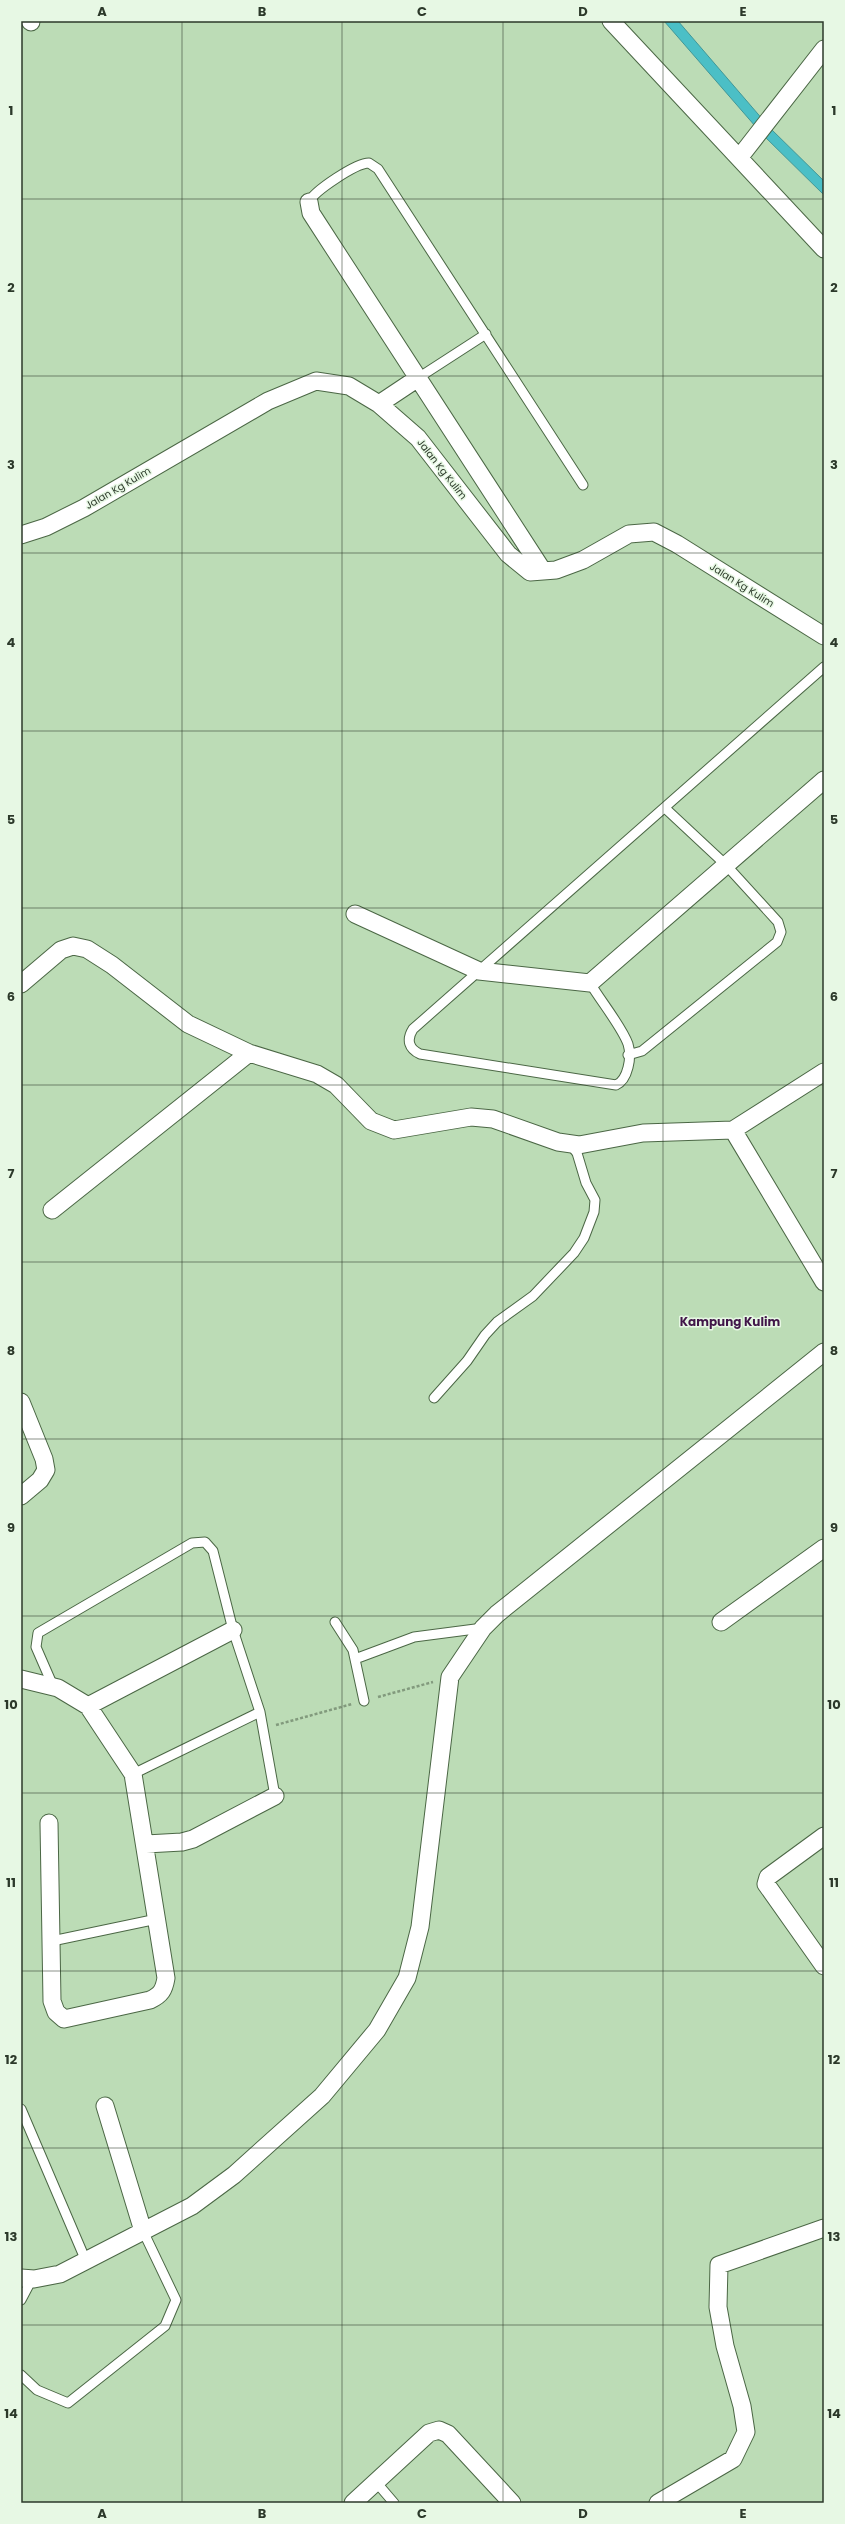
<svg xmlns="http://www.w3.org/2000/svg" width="845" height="2524" font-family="Poppins,sans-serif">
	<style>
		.water { fill: #4bbfc6; stroke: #429797 }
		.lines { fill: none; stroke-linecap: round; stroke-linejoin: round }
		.lane-casing { stroke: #4b6745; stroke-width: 11 }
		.street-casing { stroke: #4b6745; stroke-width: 19 }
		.path { stroke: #829a7d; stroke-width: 2.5; stroke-dasharray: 3 2; stroke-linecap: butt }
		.lane { stroke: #fff; stroke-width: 9 }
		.street { stroke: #fff; stroke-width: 17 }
		.grid { fill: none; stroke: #2c392a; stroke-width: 1; stroke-opacity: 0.55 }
		.labels { text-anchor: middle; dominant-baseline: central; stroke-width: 3; stroke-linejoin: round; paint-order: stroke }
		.street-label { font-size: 10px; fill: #2c392a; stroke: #e7f8e4 }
		.quarter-label { font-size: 12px; font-weight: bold; fill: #411649; stroke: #e7f8e4 }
		.neatline { fill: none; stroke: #2c392a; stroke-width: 1.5 }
		.grid-label { font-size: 13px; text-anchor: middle; font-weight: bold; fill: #2c392a }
	</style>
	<rect width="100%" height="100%" fill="#bcdcb6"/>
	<path class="water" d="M664 21H678L770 128 824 181V195L762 134Z"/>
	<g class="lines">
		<g class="lane-casing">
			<path id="lane" d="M309 202C314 191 356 163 369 163L378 169 583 485
				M418 378 486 334
				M590 983C600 1000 622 1027 628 1044 632 1057 628 1080 616 1085L420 1054C409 1049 406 1040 413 1029L824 667
				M628 1055 642 1051 777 942 781 932 778 922 726 865 666 809
				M434 1398 467 1361 485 1335 497 1322 533 1296 574 1253 584 1238 594 1212 595 1200 586 1183 577 1153 570 1144
				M335 1622 353 1650 364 1701
				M355 1659 414 1637 483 1628
				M53 1686 36 1647 38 1633 192 1543 205 1542 213 1551 233 1630 260 1712 275 1796
				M133 1774 260 1712
				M52 1941 157 1919
				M21 2109 86 2261
				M21 2300 32 2279
				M21 2375 37 2390 68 2403 165 2326 176 2300 143 2231
				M376 2482 394 2503"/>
		</g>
		<g class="street-casing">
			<path id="street" d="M30 21 31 22
				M611 21 824 249
				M739 158 824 49
				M309 202 311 213 543 571
				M379 404 418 378
				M21 535 46 527 84 508 268 401 316 381 349 386 379 404 418 438 508 554 530 572 556 570 583 560 629 534 654 532 677 544 824 636
				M355 914 479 971 590 983 824 780
				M21 984 61 950 73 946 87 949 112 965 188 1024 249 1053 317 1074 336 1085 371 1121 394 1130 471 1117 493 1119 558 1142 579 1145 643 1133 733 1130 824 1072
				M733 1130 824 1282
				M52 1210 249 1053
				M21 1402 44 1459 46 1470 40 1480 21 1496
				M721 1622 824 1548
				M21 1679 58 1688 88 1706 133 1774 166 1978C164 1990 161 1995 150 2000L64 2019 56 2012 52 2001 49 1823
				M88 1706 233 1630
				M824 1836 768 1877 766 1884 824 1966
				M146 1844 182 1842 193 1839 275 1796
				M105 2106 143 2231
				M21 2278 34 2279 60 2274 192 2206 234 2175 322 2096 377 2030 407 1978 420 1927 450 1677 483 1628 497 1614 824 1352
				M353 2503 429 2433 439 2430 448 2434 512 2503
				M658 2503 733 2459 746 2432 742 2406 725 2346 718 2307 719 2265 824 2228"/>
		</g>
		<path class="path" d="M378 1697 433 1682
			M276 1725 352 1704"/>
		<use href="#lane" class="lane"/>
		<use href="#street" class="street"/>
	</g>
	<path class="grid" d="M182 21V2503M342 21V2503M503 21V2503M663 21V2503M21 199H824M21 376H824M21 553H824M21 731H824M21 908H824M21 1085H824M21 1262H824M21 1439H824M21 1616H824M21 1793H824M21 1971H824M21 2148H824M21 2325H824"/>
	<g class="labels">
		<g class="street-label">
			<text transform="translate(442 469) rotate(52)">Jalan Kg Kulim</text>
			<text transform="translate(118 488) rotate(-30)">Jalan Kg Kulim</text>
			<text transform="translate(742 585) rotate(32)">Jalan Kg Kulim</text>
		</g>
		<g class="quarter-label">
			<text x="730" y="1321">Kampung Kulim</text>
		</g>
	</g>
	<rect width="845" height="2524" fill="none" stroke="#e7f8e4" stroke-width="44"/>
	<rect x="22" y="22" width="801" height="2480" class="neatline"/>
	<g class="grid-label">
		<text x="102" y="16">A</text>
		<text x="262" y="16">B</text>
		<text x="422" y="16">C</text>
		<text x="583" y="16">D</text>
		<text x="743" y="16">E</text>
		<text x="11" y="115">1</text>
		<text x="834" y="115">1</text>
		<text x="11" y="292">2</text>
		<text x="834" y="292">2</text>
		<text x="11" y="469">3</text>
		<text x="834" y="469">3</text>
		<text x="11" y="647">4</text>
		<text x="834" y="647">4</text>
		<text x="11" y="824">5</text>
		<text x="834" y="824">5</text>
		<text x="11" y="1001">6</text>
		<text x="834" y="1001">6</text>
		<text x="11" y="1178">7</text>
		<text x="834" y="1178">7</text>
		<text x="11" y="1355">8</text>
		<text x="834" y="1355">8</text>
		<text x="11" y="1532">9</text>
		<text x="834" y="1532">9</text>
		<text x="11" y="1709">10</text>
		<text x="834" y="1709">10</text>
		<text x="11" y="1887">11</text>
		<text x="834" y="1887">11</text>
		<text x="11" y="2064">12</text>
		<text x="834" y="2064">12</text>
		<text x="11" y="2241">13</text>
		<text x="834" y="2241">13</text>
		<text x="11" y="2418">14</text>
		<text x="834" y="2418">14</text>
		<text x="102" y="2518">A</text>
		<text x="262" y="2518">B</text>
		<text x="422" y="2518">C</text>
		<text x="583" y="2518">D</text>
		<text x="743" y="2518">E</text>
	</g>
</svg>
